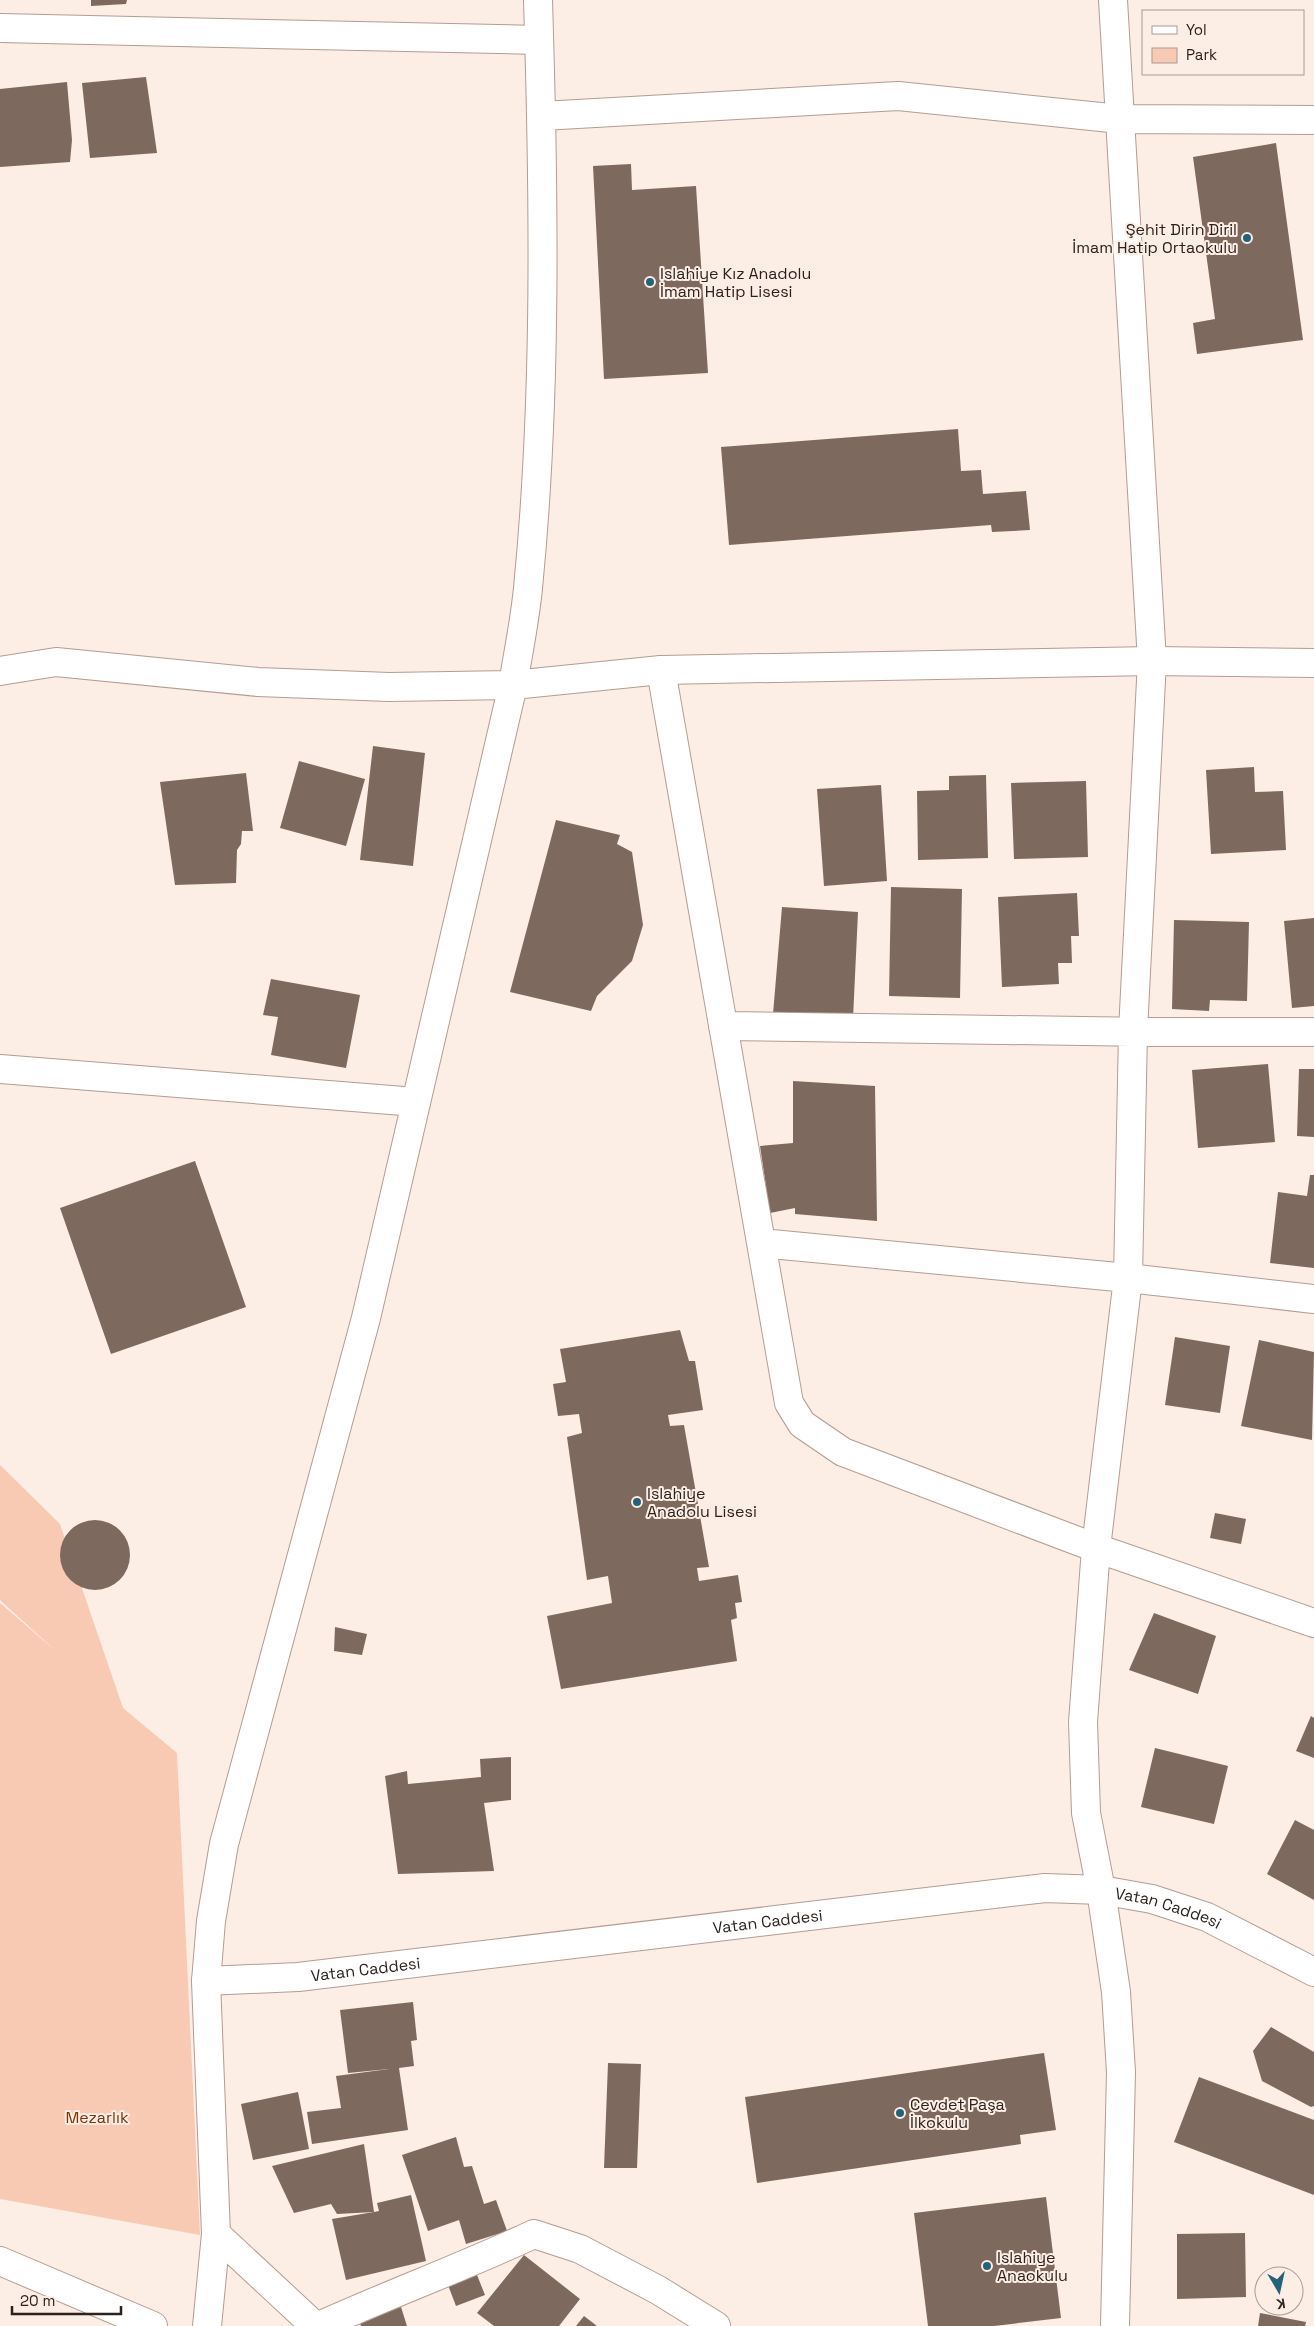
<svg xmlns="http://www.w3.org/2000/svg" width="1314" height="2326" font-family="'Space Grotesk',sans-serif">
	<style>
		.green { fill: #f8cab3 }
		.building { fill: #7e695e }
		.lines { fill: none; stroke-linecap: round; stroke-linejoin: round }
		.street-casing { stroke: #b49c90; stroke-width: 30 }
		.secondary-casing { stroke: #b49c90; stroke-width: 30 }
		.street { stroke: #fff; stroke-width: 28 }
		.secondary { stroke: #fff; stroke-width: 28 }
		.poi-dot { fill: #256179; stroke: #fcede5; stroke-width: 2 }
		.labels { text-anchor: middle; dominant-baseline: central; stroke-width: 4; stroke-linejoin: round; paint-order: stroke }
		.poi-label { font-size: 16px; fill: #2b221e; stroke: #fcede5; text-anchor: start }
		.street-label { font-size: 16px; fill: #2b221e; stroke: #fcede5 }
		.park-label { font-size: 16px; fill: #793506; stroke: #fcede5 }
	</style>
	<rect width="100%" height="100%" fill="#fcede5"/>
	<path class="green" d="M0 1465 60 1524 123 1708 177 1753 200 2235 0 2199V1603L58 1653 0 1600Z"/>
	<path class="building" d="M91 0H127L126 4 91 6Z
		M146 77 157 153 90 158 82 83Z
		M67 82 72 140 70 162 0 167V89Z
		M1276 143 1303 340 1197 354 1193 323 1215 319 1193 157Z
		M631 164 632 190 696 186 708 373 604 379 593 166Z
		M958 429 961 471 981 470 983 494 1026 491 1030 530 992 532 991 525 729 545 721 447Z
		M373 746 425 753 413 866 360 860Z
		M299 761 365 779 346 846 280 828Z
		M1254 767 1255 792 1283 791 1286 850 1211 854 1206 770Z
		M246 773 253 831H242L241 844 237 850 236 883 175 885 160 782Z
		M986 775 988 858 918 860 917 791 949 790V776Z
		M1086 781 1088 857 1014 859 1011 783Z
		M881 785 887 881 824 886 817 789Z
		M556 820 620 835 617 844 632 852 643 925 632 961 597 996 591 1011 510 992Z
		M891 887 962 889 960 998 889 996Z
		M1077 893 1079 936H1071L1072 963H1058L1059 984 1002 987 998 897Z
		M782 907 858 912 853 1019 773 1014Z
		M1314 918V1006L1292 1008 1284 921Z
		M1174 920 1249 922 1247 1001 1210 1000 1209 1011 1172 1009Z
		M271 979 360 995 346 1068 271 1055 278 1017 263 1015Z
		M1268 1064 1275 1142 1198 1148 1192 1070Z
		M1299 1069H1314V1137L1297 1136Z
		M793 1081 875 1086 877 1221 795 1214V1208L770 1213 760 1146 793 1143Z
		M195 1161 246 1307 111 1354 60 1208Z
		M1310 1175H1314V1268L1270 1263 1278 1192 1307 1196Z
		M680 1330 689 1361H695L703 1410 668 1415 670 1426 684 1425 709 1567 697 1568 699 1581 738 1575 742 1602 735 1603 737 1618 731 1620 737 1661 561 1689 547 1616 612 1603 608 1576 587 1580 567 1437 582 1433 579 1414 558 1416 553 1384 566 1382 560 1349Z
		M1175 1337 1230 1346 1220 1413 1165 1405Z
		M1259 1340 1314 1352 1312 1440 1241 1426Z
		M1215 1513 1246 1519 1241 1544 1210 1538Z
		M60 1555a35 35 0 1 1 70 0a35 35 0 1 1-70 0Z
		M1154 1613 1216 1636 1198 1694 1129 1670Z
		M335 1627 367 1634 362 1655 334 1651Z
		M1311 1716 1314 1718V1758L1296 1751Z
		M1155 1748 1228 1766 1214 1824 1141 1807Z
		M511 1757V1800L484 1803 494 1871 398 1874 385 1776 407 1771 408 1784 481 1777 480 1759Z
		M1295 1820 1314 1830V1900L1267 1874Z
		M413 2002 417 2040 411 2041 414 2066 399 2068 408 2130 312 2144 307 2112 341 2108 336 2076 389 2069 348 2073 340 2010Z
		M1271 2027 1314 2052V2106L1311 2107 1262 2081 1253 2051Z
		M1044 2053 1056 2130 1020 2135 1021 2144 757 2183 745 2097Z
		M608 2063 641 2064 637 2168H604Z
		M1199 2077 1314 2120V2195L1174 2142Z
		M298 2092 309 2149 253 2160 241 2104Z
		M456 2137 464 2167 472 2166 484 2204 496 2200 507 2231 466 2244 459 2220 428 2231 402 2155Z
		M364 2144 374 2212 379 2211 377 2203 411 2195 426 2261 346 2280 332 2219 374 2212 337 2214 331 2204 294 2213 272 2166Z
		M1046 2197 1061 2318 994 2326H928L914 2213Z
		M1245 2233 1246 2297 1177 2299V2234Z
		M524 2255 580 2299 559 2326H494L477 2313Z
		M477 2275 485 2295 456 2306 448 2285Z
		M401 2307 407 2326H361L359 2320Z
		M1260 2313 1306 2322 1305 2326H1258Z
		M584 2316 597 2326H576Z"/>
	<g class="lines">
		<g class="street-casing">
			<path id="street" d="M1113 0 1152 661 1133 1031 1128 1278 1096 1548 1083 1722 1086 1813 1101 1890 1116 1992 1121 2072 1115 2326
				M0 28 539 40
				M542 116 898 96 1120 119 1314 120
				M661 670 789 1403 802 1424 843 1452 1096 1548 1314 1623
				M0 671 56 662 258 682 389 687 513 685C518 653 525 620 528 588 547 396 544 193 538 0
				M723 1026 1150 1032H1314
				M0 1069 416 1102
				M761 1243 1128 1278 1314 1299
				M0 2261 153 2326
				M207 2326 216 2234
				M319 2326C390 2294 463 2267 534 2234L580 2249 658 2290 716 2326"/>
		</g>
		<g class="secondary-casing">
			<g id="secondary">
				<path id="s1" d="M206 1981 298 1977 1045 1888 1101 1890 1152 1899 1207 1917 1314 1972"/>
				<path d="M315 2326 216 2234 206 1981 211 1921 224 1844 366 1318 513 685 661 670 1153 661 1314 663"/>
			</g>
		</g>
		<use href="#street" class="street"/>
		<use href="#secondary" class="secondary"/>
	</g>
	<g class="poi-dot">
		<circle cx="1247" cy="238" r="5"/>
		<circle cx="650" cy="282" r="5"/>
		<circle cx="637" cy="1502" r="5"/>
		<circle cx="900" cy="2113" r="5"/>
		<circle cx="987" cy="2266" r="5"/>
	</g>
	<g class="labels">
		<g class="poi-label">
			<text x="1237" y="229" text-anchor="end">Şehit Dirin Diril<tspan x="1237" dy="18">İmam Hatip Ortaokulu</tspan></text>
			<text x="660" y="273">Islahiye Kız Anadolu<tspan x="660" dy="18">İmam Hatip Lisesi</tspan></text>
			<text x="647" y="1493">Islahiye<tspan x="647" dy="18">Anadolu Lisesi</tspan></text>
			<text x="910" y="2104">Cevdet Paşa<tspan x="910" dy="18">İlkokulu</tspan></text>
			<text x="997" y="2257">Islahiye<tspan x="997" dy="18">Anaokulu</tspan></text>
		</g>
		<g class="street-label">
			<text stroke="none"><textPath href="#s1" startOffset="970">Vatan Caddesi</textPath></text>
			<text stroke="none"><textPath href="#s1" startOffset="565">Vatan Caddesi</textPath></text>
			<text stroke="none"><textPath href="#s1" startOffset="160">Vatan Caddesi</textPath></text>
		</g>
		<g class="park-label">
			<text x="97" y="2117">Mezarlık</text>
		</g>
	</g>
	<rect x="1142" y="10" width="162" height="65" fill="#fcede5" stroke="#a89c95"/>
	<rect x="1152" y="26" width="25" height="8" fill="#ffffff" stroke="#a89c95"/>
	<text x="1186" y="35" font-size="15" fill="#2b221e">Yol</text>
	<rect x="1152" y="48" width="25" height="15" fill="#f8cab3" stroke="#a89c95"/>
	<text x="1186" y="60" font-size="15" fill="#2b221e">Park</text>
	<g transform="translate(1279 2291) rotate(171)"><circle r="24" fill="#fcede5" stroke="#a89c95"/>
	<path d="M0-4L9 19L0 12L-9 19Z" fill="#256179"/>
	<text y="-8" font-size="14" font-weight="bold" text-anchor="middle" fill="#2b221e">K</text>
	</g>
	<path d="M12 2306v8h109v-8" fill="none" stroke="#2b221e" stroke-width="2.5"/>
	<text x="20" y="2306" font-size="15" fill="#2b221e" stroke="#fcede5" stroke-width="4" paint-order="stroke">20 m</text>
</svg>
